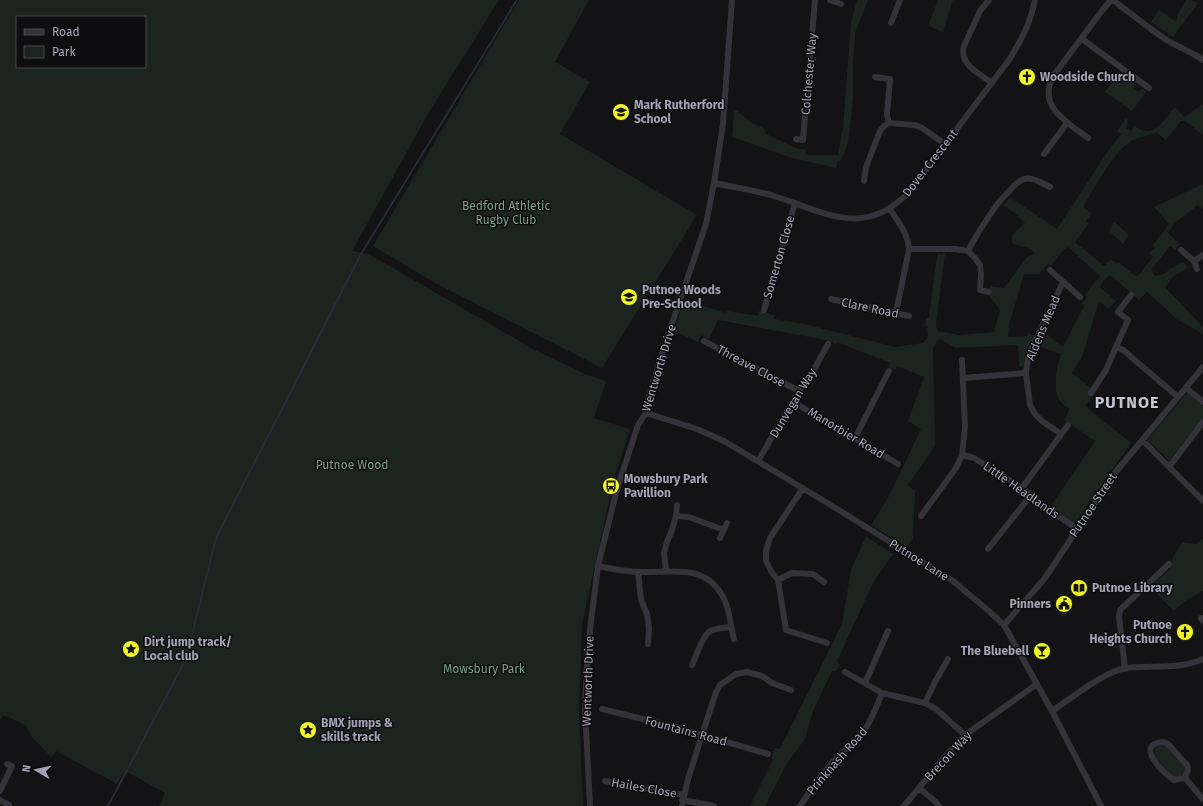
<svg xmlns="http://www.w3.org/2000/svg" width="1203" height="806" font-family="'Fira Sans',sans-serif">
	<style>
		.green { fill: #1c241f; fill-rule: evenodd }
		.lines { fill: none; stroke-linecap: round; stroke-linejoin: round }
		.stream { stroke: #282b38; stroke-width: 2 }
		.minor { stroke: #343339; stroke-width: 6 }
		.labels { text-anchor: middle; dominant-baseline: central; stroke-width: 3; stroke-linejoin: round; paint-order: stroke }
		.street-label { font-size: 12px; fill: #a4a3b5; stroke: #0e0d0f }
		.poi-label { font-size: 12px; font-weight: bold; fill: #a4a3b5; stroke: #0e0d0f; text-anchor: start }
		.park-label { font-size: 12px; fill: #79a08a; stroke: #0e0d0f }
		.district-label { font-size: 16px; font-weight: bold; letter-spacing: 1px; fill: #c5c4d1; stroke: #0e0d0f }
	</style>
	<rect width="100%" height="100%" fill="#131214"/>
	<path class="green" d="M0 0H499L429 112 352 251 369 254 533 349 585 374 606 381 594 418 630 429 613 482 582 625 579 710 583 806H159L165 793 125 771 117 784 56 751 52 758 31 736 26 725 3 715 0 720ZM17 17H145V67H17Z
		M519 0H589L555 62 590 82 560 134 697 215 602 368 435 283 373 246Z
		M857 0H868L855 33 853 66V99L848 143 841 160 838 161 836 168 792 158 732 137 734 112 736 110 752 123 764 128 766 134 796 148 805 150 806 155H838L843 127 851 23Z
		M938 0H953L943 32 928 26Z
		M1186 0H1192L1198 3 1173 37 1151 22 1159 10 1176 22 1178 14Z
		M1121 72C1127 76 1136 80 1134 88L1138 91 1143 89 1147 91 1132 111 1105 92Z
		M1203 104V135L1185 121H1181L1166 140 1157 133C1149 135 1140 137 1133 140 1114 150 1094 189 1083 207L1092 214 1086 221 1089 223 1075 242 1104 266 1111 259 1117 264 1118 262 1137 277 1153 257 1149 253 1155 247 1153 245 1169 224 1154 207 1203 184V209L1198 205 1176 222 1168 233 1180 244 1175 250 1170 246 1151 270 1155 276 1164 274 1170 269 1183 262 1188 268 1174 276 1165 287 1203 327V335L1198 331 1176 319 1166 309 1147 292 1139 300 1110 275 1104 280 1100 287 1116 301 1108 309 1099 301 1082 357 1072 373 1096 392 1085 406 1131 443 1074 524 1050 507 1095 441 1064 420 1070 409C1067 407 1062 404 1060 401 1052 391 1057 365 1061 354L1041 347 1047 334 1063 347 1084 306 1081 303 1087 297 1085 295 1100 276 1068 247 1062 252 1051 266 1048 263 1039 274H1024L1009 325 1008 337 1027 336 1029 333 1034 336 1027 351 1023 367 1019 366 1018 345 955 348 940 339 937 341 933 348 935 443V446L908 485 915 491 913 538 907 547 871 525 889 496 921 429 908 421 924 377 897 366 895 370 888 367 890 363 837 342 836 344 826 340 718 320 709 339 701 335 698 342 674 331 684 300 726 313 727 311 758 316 759 311 774 315V319L804 324 895 347 923 343 928 337 927 326H925L926 318H929L937 254H945L936 323 937 331 959 335 994 332 1000 310 989 295 991 286 1004 288 1027 257 1035 253C1027 245 1021 248 1012 243V236L1016 231 1025 223 1016 214 1003 205 1010 197 1057 229 1108 151 1121 134 1117 131 1126 118 1128 122 1126 128 1131 131 1133 128 1136 127C1140 129 1144 132 1149 131 1157 131 1170 113 1175 107L1184 117Z
		M1114 222 1129 235 1123 244 1109 231Z
		M1187 393 1203 406V418L1169 461 1147 440Z
		M866 536 893 554 873 583 837 661 840 665 836 671H832L813 711 805 739 786 765 765 806H750L773 760 771 758 775 748 780 749 842 624 851 570Z
		M1203 539V591L1185 601 1174 611 1150 587 1170 569 1173 557 1183 542 1196 544Z
		M1160 744 1167 747 1184 765 1185 771 1181 777H1174C1167 770 1153 759 1155 748Z"/>
	<g class="lines">
		<path class="stream" d="M108 806 186 659 216 538 361 254 517 0"/>
		<path class="minor" d="M830 0 841 4
			M989 0 980 11 964 46C959 65 979 73 992 83
			M1113 0C1130 13 1147 27 1165 39 1177 47 1191 51 1203 60
			M891 23 900 0
			M1082 39 1149 88
			M875 77 890 79 887 115 889 123
			M1088 138C1067 122 1036 106 1054 75L1101 12 1111 0
			M796 139 803 140 815 0
			M1044 154 1067 123
			M864 181 866 167 880 131 884 126 889 123 915 125 922 128 945 144
			M714 183C733 187 752 190 771 195 823 211 863 240 909 192L1009 60C1022 39 1030 24 1035 0
			M890 209C898 222 908 233 909 249L896 313
			M909 249H956L968 251 975 258 980 265 981 274 980 290 989 292
			M1181 250 1194 261 1197 269
			M968 251C977 234 987 218 999 202 1003 197 1008 193 1012 188 1016 184 1018 181 1024 179 1033 177 1042 183 1050 187
			M1194 261 1203 255
			M1050 270 1080 297
			M831 299 909 316
			M764 310 795 203
			M704 341 799 391
			M1116 347 1128 320 1118 312 1131 295
			M963 378 1026 373
			M1186 388 1203 402
			M1091 393 1106 370 1116 347 1123 350 1178 397
			M793 402 898 464
			M646 413 697 429 724 441 834 507 953 581 990 612 1004 625 1052 711 1101 806
			M1061 434 1042 421 1035 414 1030 405 1026 373 1027 364 1030 352 1063 282
			M855 438 889 371
			M1142 440 1203 501
			M962 455 974 458 1022 488 1047 508 1077 529
			M758 461 799 391 812 373 828 344
			M1169 467 1203 422
			M803 488 770 538 766 551V561L771 571 778 580 786 630 827 643
			M1022 488 1068 425
			M676 516 677 505
			M921 516 956 468 962 455 965 427 962 360
			M720 538 727 523
			M988 549 1031 495
			M598 566C612 569 627 572 641 572 671 573 703 563 722 595 730 607 730 625 734 639
			M666 571 664 553 667 542 672 530 676 516 689 517 724 530
			M638 572 641 600 647 614 649 628 648 644
			M778 580 792 573 813 574 824 582
			M1201 618 1203 621
			M1004 625 1045 578 1114 474 1203 367
			M692 665C696 657 702 637 709 632 715 628 724 628 731 627
			M1125 669 1119 616 1120 610 1169 564
			M845 672 882 693 925 703 936 709 965 735
			M865 683 888 631
			M925 703 935 682 948 659
			M602 709 679 728 768 754
			M1052 711C1072 698 1104 671 1127 668 1152 665 1179 670 1203 659
			M1162 742 1168 744 1187 765 1188 770 1185 778 1174 780C1164 773 1134 745 1162 742Z
			M1185 778 1203 799
			M605 781 684 795
			M919 788 936 802 939 806
			M0 791 12 766 7 764
			M0 800 9 805
			M682 800 714 806
			M590 806 585 708 587 664 591 621 598 566 617 489 638 425 646 413 647 403 667 338 706 224 714 183 723 124 732 0
			M682 806 688 779 702 735 716 692 720 685 736 674 747 672 762 676 772 683 791 690
			M800 806C809 792 820 777 831 764 842 752 855 742 865 729 873 718 877 705 882 693
			M904 806 942 760 965 735 1037 684"/>
	</g>
	<defs>
		<g id="church-disc" transform="scale(0.9)"><circle r="9.5" fill="#f1f727" stroke="#0e0d0f"/><path d="M-1.2-6h2.4v3.5h3.3v2.4h-3.3V6h-2.4V-.1h-3.3v-2.4h3.3Z" fill="#111"/></g>
		<g id="school-disc" transform="scale(0.9)"><circle r="9.5" fill="#f1f727" stroke="#0e0d0f"/><path d="M0-5L7-2L0 1L-7-2ZM-4 1L0 2.5L4 1V4Q0 6-4 4Z" fill="#111"/></g>
		<g id="bus-disc" transform="scale(0.9)"><circle r="9.5" fill="#f1f727" stroke="#0e0d0f"/><path d="M-5-6H5V4H4V6H2V4H-2V6H-4V4H-5ZM-3.5-4V0h7V-4ZM-3.5 1.2v1.5H-2V1.2ZM2 1.2v1.5H3.5V1.2Z" fill="#111"/></g>
		<g id="library-disc" transform="scale(0.9)"><circle r="9.5" fill="#f1f727" stroke="#0e0d0f"/><path d="M-6-4Q-3-5.5-.7-3.5V5Q-3 3-6 4ZM6-4Q3-5.5 .7-3.5V5Q3 3 6 4Z" fill="#111"/></g>
		<g id="civic-disc" transform="scale(0.9)"><circle r="9.5" fill="#f1f727" stroke="#0e0d0f"/><path d="M-.6-6.5H3V-4.5H.6V-3L4-1V1h2V6H-6V1h2V-1L-.6-3ZM-1.2 2.5V6h2.4V2.5Z" fill="#111"/></g>
		<g id="sight-disc" transform="scale(0.9)"><circle r="9.5" fill="#f1f727" stroke="#0e0d0f"/><path d="M0-6L1.8-2.2L6-1.7L2.9 1.2L3.7 5.4L0 3.3L-3.7 5.4L-2.9 1.2L-6-1.7L-1.8-2.2Z" fill="#111"/></g>
		<g id="bar-disc" transform="scale(0.9)"><circle r="9.5" fill="#f1f727" stroke="#0e0d0f"/><path d="M-6-5H6L.8 .8V4.5H3.5V6h-7V4.5H-.8V.8Z" fill="#111"/></g>
	</defs>
	<g fill-rule="evenodd">
		<use href="#church-disc" x="1027" y="77"/>
		<use href="#school-disc" x="621" y="112"/>
		<use href="#school-disc" x="629" y="297"/>
		<use href="#bus-disc" x="611" y="486"/>
		<use href="#library-disc" x="1079" y="588"/>
		<use href="#civic-disc" x="1064" y="604"/>
		<use href="#church-disc" x="1185" y="632"/>
		<use href="#sight-disc" x="131" y="649"/>
		<use href="#bar-disc" x="1042" y="651"/>
		<use href="#sight-disc" x="308" y="730"/>
	</g>
	<g class="labels">
		<g class="street-label">
			<text transform="translate(809 74) rotate(-85)">Colchester Way</text>
			<text transform="translate(930 163) rotate(-52)">Dover Crescent</text>
			<text transform="translate(779 257) rotate(-74)">Somerton Close</text>
			<text transform="translate(870 308) rotate(12)">Clare Road</text>
			<text transform="translate(1043 328) rotate(-67)">Aldens Mead</text>
			<text transform="translate(751 366) rotate(28)">Threave Close</text>
			<text transform="translate(659 368) rotate(-73)">Wentworth Drive</text>
			<text transform="translate(793 403) rotate(-59)">Dunvegan Way</text>
			<text transform="translate(846 433) rotate(31)">Manorbier Road</text>
			<text transform="translate(1021 490) rotate(35)">Little Headlands</text>
			<text transform="translate(1093 505) rotate(-56)">Putnoe Street</text>
			<text transform="translate(919 560) rotate(32)">Putnoe Lane</text>
			<text transform="translate(588 681) rotate(-88)">Wentworth Drive</text>
			<text transform="translate(686 731) rotate(15)">Fountains Road</text>
			<text transform="translate(948 756) rotate(-47)">Brecon Way</text>
			<text transform="translate(837 761) rotate(-49)">Prinknash Road</text>
			<text transform="translate(644 788) rotate(10)">Hailes Close</text>
		</g>
		<g class="poi-label">
			<text x="1040" y="77">Woodside Church</text>
			<text x="634" y="105">Mark Rutherford<tspan x="634" dy="14">School</tspan></text>
			<text x="642" y="290">Putnoe Woods<tspan x="642" dy="14">Pre-School</tspan></text>
			<text x="624" y="479">Mowsbury Park<tspan x="624" dy="14">Pavillion</tspan></text>
			<text x="1092" y="588">Putnoe Library</text>
			<text x="1051" y="604" text-anchor="end">Pinners</text>
			<text x="1172" y="625" text-anchor="end">Putnoe<tspan x="1172" dy="14">Heights Church</tspan></text>
			<text x="144" y="642">Dirt jump track/<tspan x="144" dy="14">Local club</tspan></text>
			<text x="1029" y="651" text-anchor="end">The Bluebell</text>
			<text x="321" y="723">BMX jumps &amp;<tspan x="321" dy="14">skills track</tspan></text>
		</g>
		<g class="park-label">
			<text x="506" y="206">Bedford Athletic<tspan x="506" dy="14">Rugby Club</tspan></text>
			<text x="352" y="465">Putnoe Wood</text>
			<text x="484" y="669">Mowsbury Park</text>
		</g>
		<g class="district-label">
			<text x="1127" y="402">PUTNOE</text>
		</g>
	</g>
	<rect x="16" y="16" width="130" height="52" fill="#0e0d0f" stroke="#4a4951"/>
	<rect x="24" y="29" width="20" height="6" fill="#343339" stroke="#4a4951"/>
	<text x="52" y="36" font-size="12" fill="#a4a3b5">Road</text>
	<rect x="24" y="46" width="20" height="12" fill="#1c241f" stroke="#4a4951"/>
	<text x="52" y="56" font-size="12" fill="#a4a3b5">Park</text>
	<g transform="translate(36 770) rotate(279)" stroke="#0e0d0f" stroke-width="3" paint-order="stroke">
	<path d="M0-3L7 15L0 10L-7 15Z" fill="#a4a3b5"/>
	<text y="-6" font-size="11" font-weight="bold" text-anchor="middle" fill="#a4a3b5">N</text>
	</g>
</svg>
